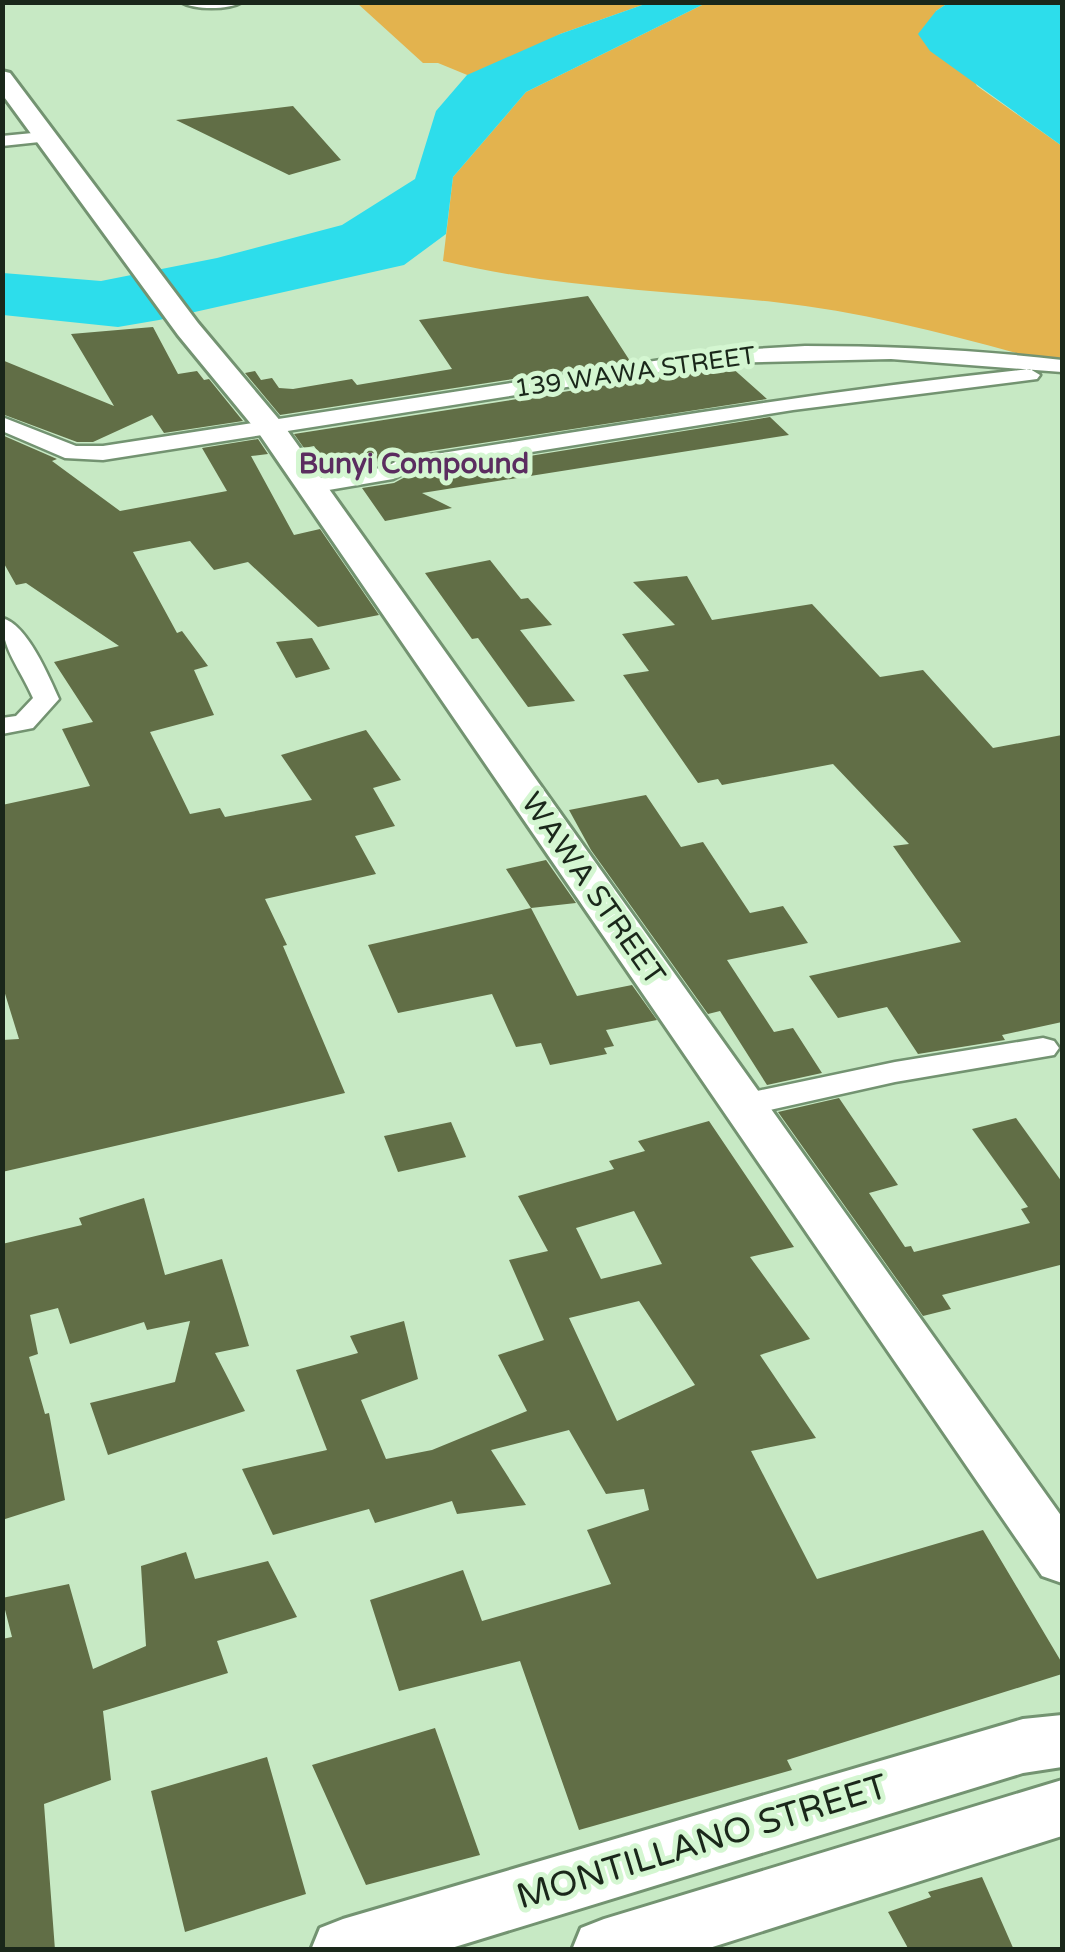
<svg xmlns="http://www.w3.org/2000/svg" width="1065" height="1952" font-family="'Varela Round',sans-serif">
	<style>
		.green { fill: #e3b34e }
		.water { fill: #2dddeb }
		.building { fill: #616e46; fill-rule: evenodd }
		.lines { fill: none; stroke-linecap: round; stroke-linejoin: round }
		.minor-casing { stroke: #739371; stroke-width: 5 }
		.secondary-casing { stroke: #739371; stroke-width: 6 }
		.minor { fill: #fff; fill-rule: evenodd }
		.secondary { fill: #fff; fill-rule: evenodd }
		.labels { text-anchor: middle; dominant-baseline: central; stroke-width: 10; stroke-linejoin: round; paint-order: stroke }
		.far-street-label { font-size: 25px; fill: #1a271a; stroke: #d4f6d1 }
		.far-neighbourhood-label { font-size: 28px; font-weight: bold; fill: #5b2d60; stroke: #d4f6d1 }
		.street-label { font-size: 30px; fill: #1a271a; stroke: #d4f6d1 }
		.near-street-label { font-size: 35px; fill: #1a271a; stroke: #d4f6d1 }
	</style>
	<rect width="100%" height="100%" fill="#c7e9c4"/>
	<path class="green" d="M357 3H648L560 34 477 79 438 63H423Z
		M706 3H948L936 11 977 86 1062 146V366C967 339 873 313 774 302 663 291 552 287 443 261L453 177 526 92Z"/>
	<path class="water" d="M648 3H706L526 92 453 177 446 234 404 265 159 320 118 327 3 315V273L101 281 217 258 342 225 415 179 436 111 467 75 560 34Z
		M948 3H1062V146L930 51 918 34 936 11Z"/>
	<path class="building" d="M293 106 341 160 289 175 176 120Z
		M588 296 630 361 280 415 245 373 255 371 261 380 272 378 279 388 293 389 352 379 357 385 452 369 419 320Z
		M153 327 178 374 197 371 204 380 209 379 243 421 164 433 152 415 93 442H77L2 414V360L114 406 71 334Z
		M730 366 767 399 398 456 385 463 332 472 314 446 304 448 294 434Z
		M770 417 789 435 422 493 452 508 385 521 362 488 394 483 407 476Z
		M2 435 57 459 52 461 120 511 227 491 202 448 258 439 268 454 251 456 294 535 320 529 379 615 318 627 248 562 214 570 190 541 133 552 177 633 182 631 208 666 194 670 214 715 150 732 190 814 220 808 225 817 312 800 281 755 366 730 401 780 373 788 395 826 355 836 376 874 265 899 287 945 283 946 345 1093 2 1172V1040L19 1039 2 984V805L90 786 62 729 93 722 54 662 119 646 26 583 16 585 2 560Z
		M490 560 521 599 528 598 552 625 520 630 575 701 528 707 478 638 472 639 425 573Z
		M687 576 712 620 812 604 880 677 923 670 993 748 1062 735V1022L1002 1035 1005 1040 918 1054 887 1007 838 1018 809 976 961 942 893 846 909 844 833 764 722 785 718 779 698 783 623 675 649 671 622 634 675 625 633 582Z
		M312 638 330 669 296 678 276 642Z
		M646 795 681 847 703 842 750 913 783 906 808 943 727 960 774 1032 793 1028 822 1073 767 1085 720 1011 708 1014 591 850 569 810Z
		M546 860 576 903 531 908 506 869Z
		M531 908 577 996 632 985 657 1020 606 1030 614 1046 604 1048 607 1054 550 1065 541 1043 516 1047 492 994 398 1013 368 945Z
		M839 1098 898 1185 869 1193 905 1247 911 1246 914 1252 1030 1223 1021 1209 1028 1207 972 1129 1016 1118 1062 1182V1269L1060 1265 942 1295 951 1309 923 1316 778 1112Z
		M709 1121 794 1247 750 1257 810 1339 760 1355 816 1438 751 1451 817 1579 983 1530 1062 1663V1674L787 1760 792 1770 579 1830 520 1661 399 1691 370 1600 463 1570 482 1621 611 1584 587 1530 649 1510 644 1489 606 1494 569 1430 491 1450 526 1505 457 1514 452 1501 375 1523 369 1509 273 1535 242 1469 327 1450 296 1370 358 1353 350 1336 404 1321 418 1379 361 1400 386 1459 432 1450 527 1411 498 1355 544 1340 509 1260 548 1251 518 1196 614 1169 609 1161 645 1151 638 1141ZM634 1211 662 1264 601 1279 576 1228ZM639 1301 695 1385 617 1421 569 1318Z
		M451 1122 466 1157 398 1172 384 1136Z
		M144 1198 165 1275 222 1259 249 1346 215 1353 245 1411 108 1455 90 1403 175 1382 190 1321 147 1330 144 1322 70 1344 58 1308 30 1315 38 1354 29 1357 45 1414 49 1413 65 1500 2 1520V1244L82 1225 79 1218Z
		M186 1552 195 1579 268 1561 297 1617 217 1641 228 1673 103 1711 111 1780 44 1804 55 1950H2V1639L12 1637 2 1598 69 1584 93 1669 146 1646 141 1566Z
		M435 1728 480 1855 366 1885 312 1765Z
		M267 1757 306 1894 185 1932 151 1791Z
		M982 1877 1014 1950H909L888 1912 931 1897 928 1892Z"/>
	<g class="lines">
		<g class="minor-casing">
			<path id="minor" d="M181 2H242C228 10 195 10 181 2Z
				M43 132 49 133V141L2 146V136Z
				M805 346C891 346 977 350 1062 360V372L891 359 719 363 103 460 65 458 2 431V417L76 446H103L719 351Z
				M1030 369 1040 375 1037 379 793 410 406 472 393 479 311 493 300 486 303 481 386 467 399 460C609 427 818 391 1030 369Z
				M2 618C27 624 49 677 59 699L33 728 2 734V718L16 716 33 698C20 668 2 650 2 618Z
				M1043 1038 1054 1041 1059 1048 1054 1055 895 1082 743 1116 732 1113 727 1105 732 1097 743 1094 895 1062Z"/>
		</g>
		<g class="secondary-casing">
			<path id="secondary" d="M2 71 10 73 198 323 282 423 1062 1517V1583L1042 1576 260 435 178 335 2 94Z
				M1062 1715V1767L1023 1773 445 1950H311L320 1928 343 1919 1023 1719Z
				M1062 1780V1836L703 1950H572L581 1928 604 1919Z"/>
		</g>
		<use href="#minor" class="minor"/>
		<use href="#secondary" class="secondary"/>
	</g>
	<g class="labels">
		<g class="far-street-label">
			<text transform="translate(635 372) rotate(-8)">139 WAWA STREET</text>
		</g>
		<g class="far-neighbourhood-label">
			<text x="414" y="464">Bunyi Compound</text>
		</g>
		<g class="street-label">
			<text transform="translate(593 889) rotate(55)">WAWA STREET</text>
		</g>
		<g class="near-street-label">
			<text transform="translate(702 1842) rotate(-17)">MONTILLANO STREET</text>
		</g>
	</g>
	<rect width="1065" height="1952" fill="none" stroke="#1a271a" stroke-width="10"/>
</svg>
